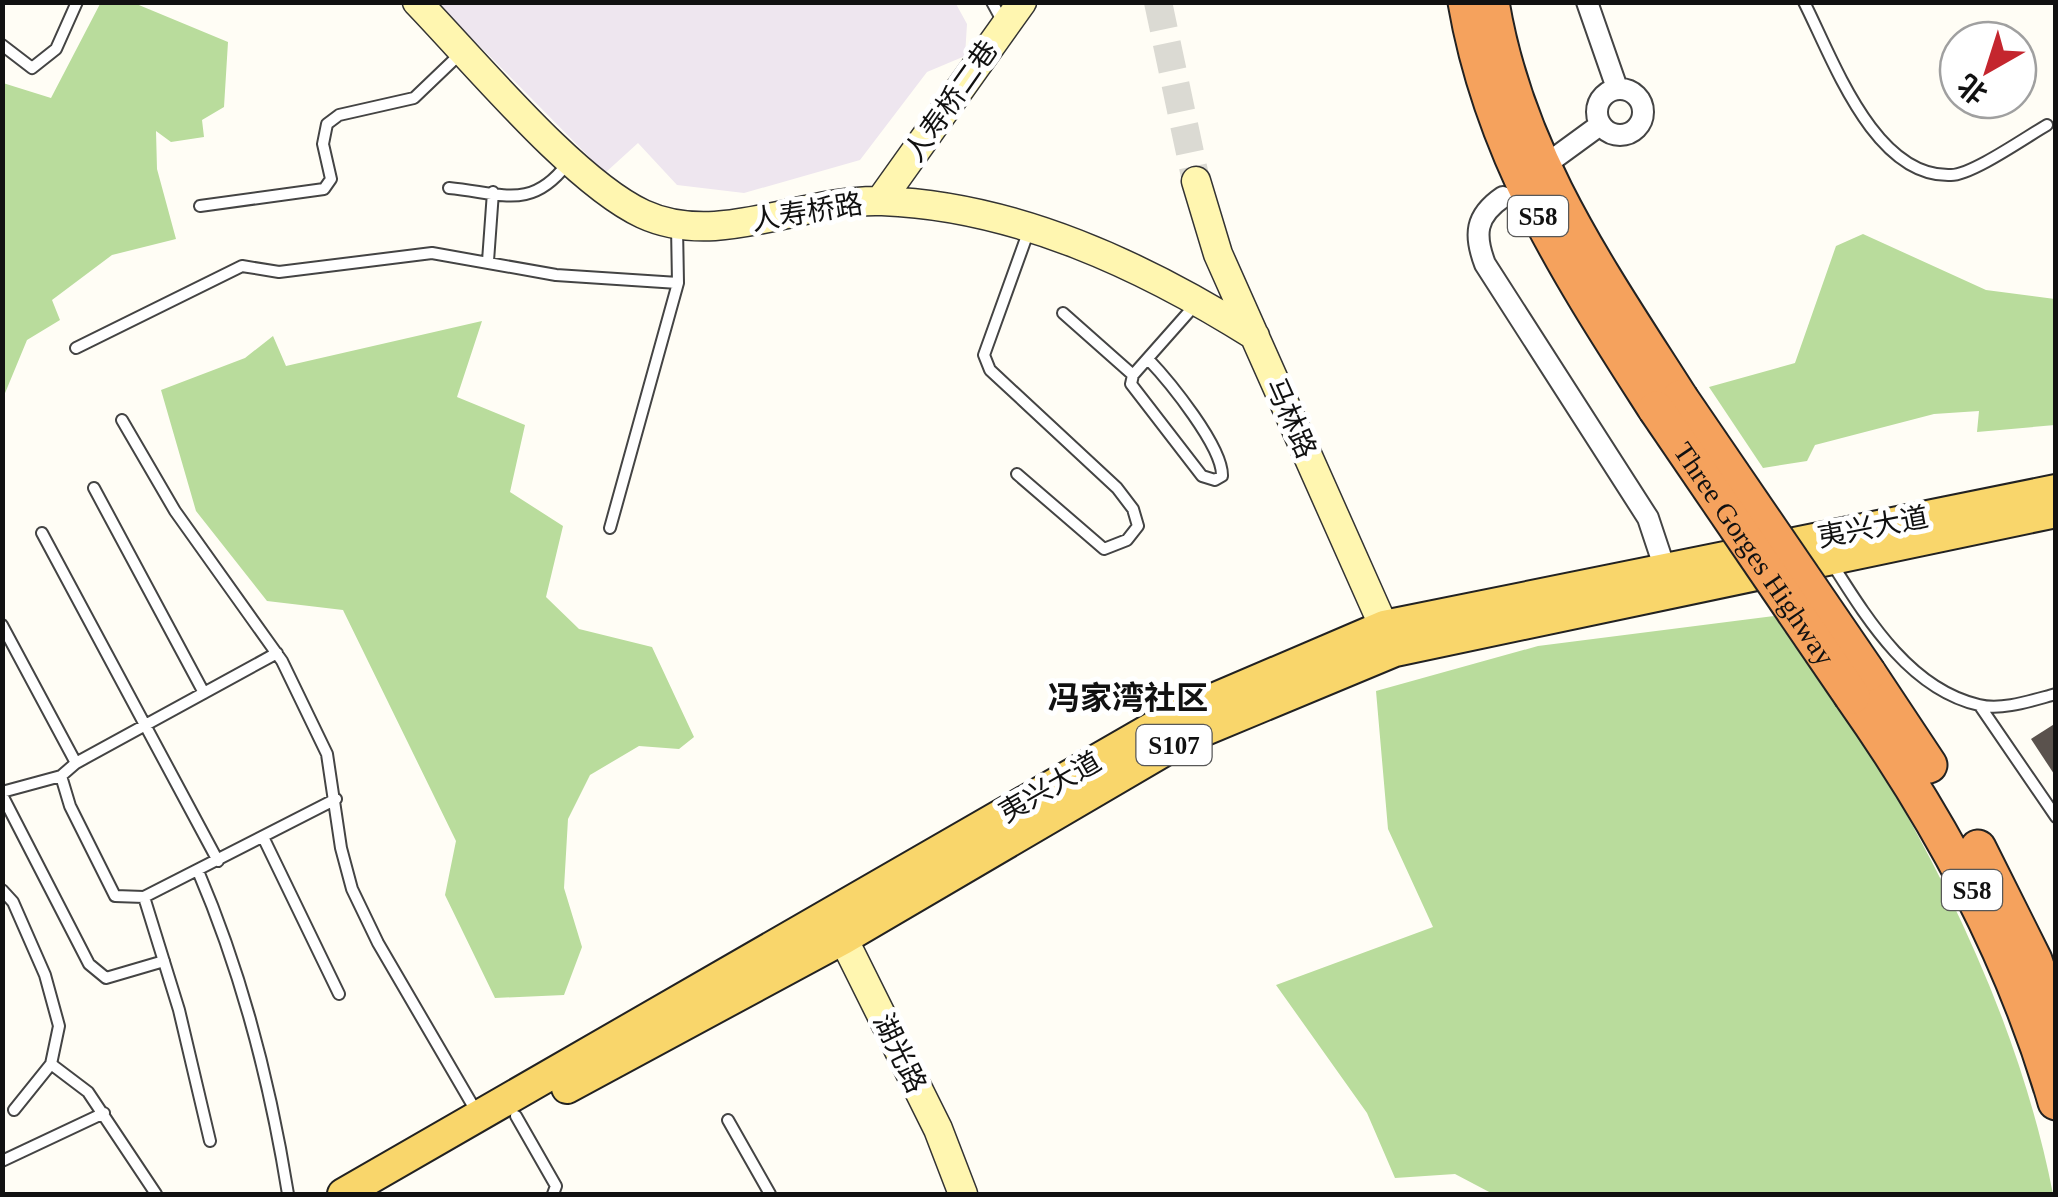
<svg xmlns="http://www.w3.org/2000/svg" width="2058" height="1197" font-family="'Times New Roman','Noto Sans SC',serif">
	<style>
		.industrial { fill: #eee6ef }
		.forest { fill: #b9dc9c }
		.building { fill: #5a524d }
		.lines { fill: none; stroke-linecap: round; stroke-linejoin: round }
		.secondary-tunnel { stroke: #dbdad3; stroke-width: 28; stroke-dasharray: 28 14; stroke-linecap: butt }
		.lane-casing { stroke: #444; stroke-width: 14 }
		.street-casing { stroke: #444; stroke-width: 24 }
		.secondary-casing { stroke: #333; stroke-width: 31 }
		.primary-casing { stroke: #222; stroke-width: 34 }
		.highway-casing { stroke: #222; stroke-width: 39 }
		.lane { stroke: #fff; stroke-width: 10 }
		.street { stroke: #fff; stroke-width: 20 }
		.secondary { stroke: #fff6b0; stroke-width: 28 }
		.primary { stroke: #f9d66b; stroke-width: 30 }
		.highway { stroke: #f5a25d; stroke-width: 35 }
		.highway-bridge-casing { stroke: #222; stroke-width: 39; stroke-linecap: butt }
		.highway-bridge { stroke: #f5a25d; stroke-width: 35 }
		.labels { text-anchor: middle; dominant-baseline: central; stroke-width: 10; stroke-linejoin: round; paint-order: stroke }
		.shield { fill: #fff; stroke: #585858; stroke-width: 2.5 }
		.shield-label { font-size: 25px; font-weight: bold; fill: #111 }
		.street-label { font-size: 28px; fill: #111; stroke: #fff }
		.quarter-label { font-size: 32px; font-weight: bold; fill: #111; stroke: #fff }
	</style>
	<rect width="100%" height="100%" fill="#fffdf5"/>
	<path class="industrial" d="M955 2 967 24 965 56 927 72 860 160 744 193 677 185 638 143 605 173 437 3Z"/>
	<path class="forest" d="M101 2 134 3 228 42 224 107 202 120 204 137 171 142 156 131 157 169 176 239 112 255 52 300 60 320 27 340 3 398V83L51 98Z
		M1863 234 1986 290 2055 299V425L1977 432 1979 411 1934 414 1815 445 1807 461 1763 468 1709 387 1795 363 1836 246Z
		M482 321 457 397 525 425 510 492 563 526 546 597 579 629 652 647 694 737 679 749 639 746 590 775 568 819 564 888 582 947 564 995 495 998 445 895 456 841 343 610 267 601 196 511 161 390 245 358 273 336 286 366Z
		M1774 616C1810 667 1850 718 1882 772 1959 902 2024 1046 2053 1194H1493L1455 1174 1395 1178 1367 1113 1276 985 1433 927 1388 829 1376 691 1538 646Z"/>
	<path class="building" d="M2056 723V777L2031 739Z"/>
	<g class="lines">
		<path class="secondary-tunnel" d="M1158 2 1196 181"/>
		<g class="lane-casing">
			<path id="lane" d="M992 2 1004 24
				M1804 2C1833 59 1874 178 1951 175 1972 175 2026 137 2047 125
				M2 45 32 68 56 49 77 2
				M449 188C502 193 531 211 567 164
				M200 206 324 189 331 179 323 144 327 124 339 115 414 98 460 54
				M488 261 493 192
				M1063 313 1133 375
				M76 348 242 266 279 272 432 253 556 275 678 283
				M1148 359C1169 381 1223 447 1222 476L1215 480 1202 476 1131 384 1133 375 1195 305
				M122 420 175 511 282 661 327 754 341 848 352 889 378 943 476 1111
				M1017 474 1104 549 1127 540 1138 526 1133 509 1117 488 990 370 984 355 1029 230
				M94 488 204 693
				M610 528 678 283 677 227
				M42 533 218 861
				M1831 562C1866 617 1909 689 1979 705 2002 711 2033 700 2056 694
				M2 625 76 763
				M277 653 76 763 61 776 70 806 115 896 144 897 336 799
				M1980 706 2056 817
				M2 792 61 776
				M2 795 89 964 106 978 164 961
				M263 837 339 994
				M198 871C243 976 270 1082 288 1194
				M2 890 13 902 45 975 59 1026 51 1064 14 1110
				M144 897 179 1010 210 1141
				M51 1064 88 1092 156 1194
				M516 1116 556 1186 553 1194
				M728 1120 770 1194
				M2 1161 104 1113"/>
		</g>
		<g class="street-casing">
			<path id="street" d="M1587 2 1617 88
				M1597 112a23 23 0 1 1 46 0a23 23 0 1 1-46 0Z
				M1552 160 1600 125
				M1503 197C1475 216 1474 235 1485 264L1648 518 1665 569"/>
		</g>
		<g class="secondary-casing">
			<path id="secondary" d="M417 2C474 61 574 182 643 214 719 249 803 198 882 201 1016 206 1144 266 1255 336
				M1196 181 1218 254 1392 645
				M880 201 1022 2
				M834 920 938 1129 963 1194"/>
		</g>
		<g class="primary-casing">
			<path id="primary" d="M567 1088 843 939 1186 738 1395 651 2056 512
				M343 1194 1171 717 1384 626 2056 490"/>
		</g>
		<g class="highway-casing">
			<path id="highway" d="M1466 2C1493 159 1572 278 1656 409
				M1491 2C1516 154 1599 271 1680 398
				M1868 673 1929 765
				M1852 696C1940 821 2013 954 2056 1102
				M1978 848 2034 960 2056 1026"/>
		</g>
		<use href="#lane" class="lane"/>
		<use href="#street" class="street"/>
		<use href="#secondary" class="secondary"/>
		<use href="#primary" class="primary"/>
		<use href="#highway" class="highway"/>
		<g class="highway-bridge-casing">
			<g id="highway-bridge">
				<path d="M1680 398 1868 673"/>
				<path id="s1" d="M1656 409 1852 696"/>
			</g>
		</g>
		<use href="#highway-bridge" class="highway-bridge"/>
	</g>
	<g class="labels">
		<g class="shield">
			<rect x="1508" y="196" width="60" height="40" rx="8"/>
			<rect x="1136.5" y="725" width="75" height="40" rx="8"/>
			<rect x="1942" y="870" width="60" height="40" rx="8"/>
		</g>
		<g class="shield-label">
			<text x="1538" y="216">S58</text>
			<text x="1174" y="745">S107</text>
			<text x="1972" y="890">S58</text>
		</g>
		<g class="street-label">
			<text transform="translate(951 101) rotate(-55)">人寿桥二巷</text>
			<text transform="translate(807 212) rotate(-9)">人寿桥路</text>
			<text transform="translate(1291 418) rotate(66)">马林路</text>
			<text transform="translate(1873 527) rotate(-11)">夷兴大道</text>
			<text stroke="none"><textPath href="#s1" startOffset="175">Three Gorges Highway</textPath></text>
			<text transform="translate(1050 787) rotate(-30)">夷兴大道</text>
			<text transform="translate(900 1053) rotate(64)">湖光路</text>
		</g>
		<g class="quarter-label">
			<text x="1128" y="698">冯家湾社区</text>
		</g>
	</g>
	<rect width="2058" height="1197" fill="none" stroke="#111111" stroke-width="10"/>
	<g transform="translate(1988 70) rotate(219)"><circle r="48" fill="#ffffff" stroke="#a0a0a0" stroke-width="2.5"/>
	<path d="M0-8L18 38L0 25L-18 38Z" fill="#c4262e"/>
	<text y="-15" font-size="28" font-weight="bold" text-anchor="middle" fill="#111111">北</text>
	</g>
</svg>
